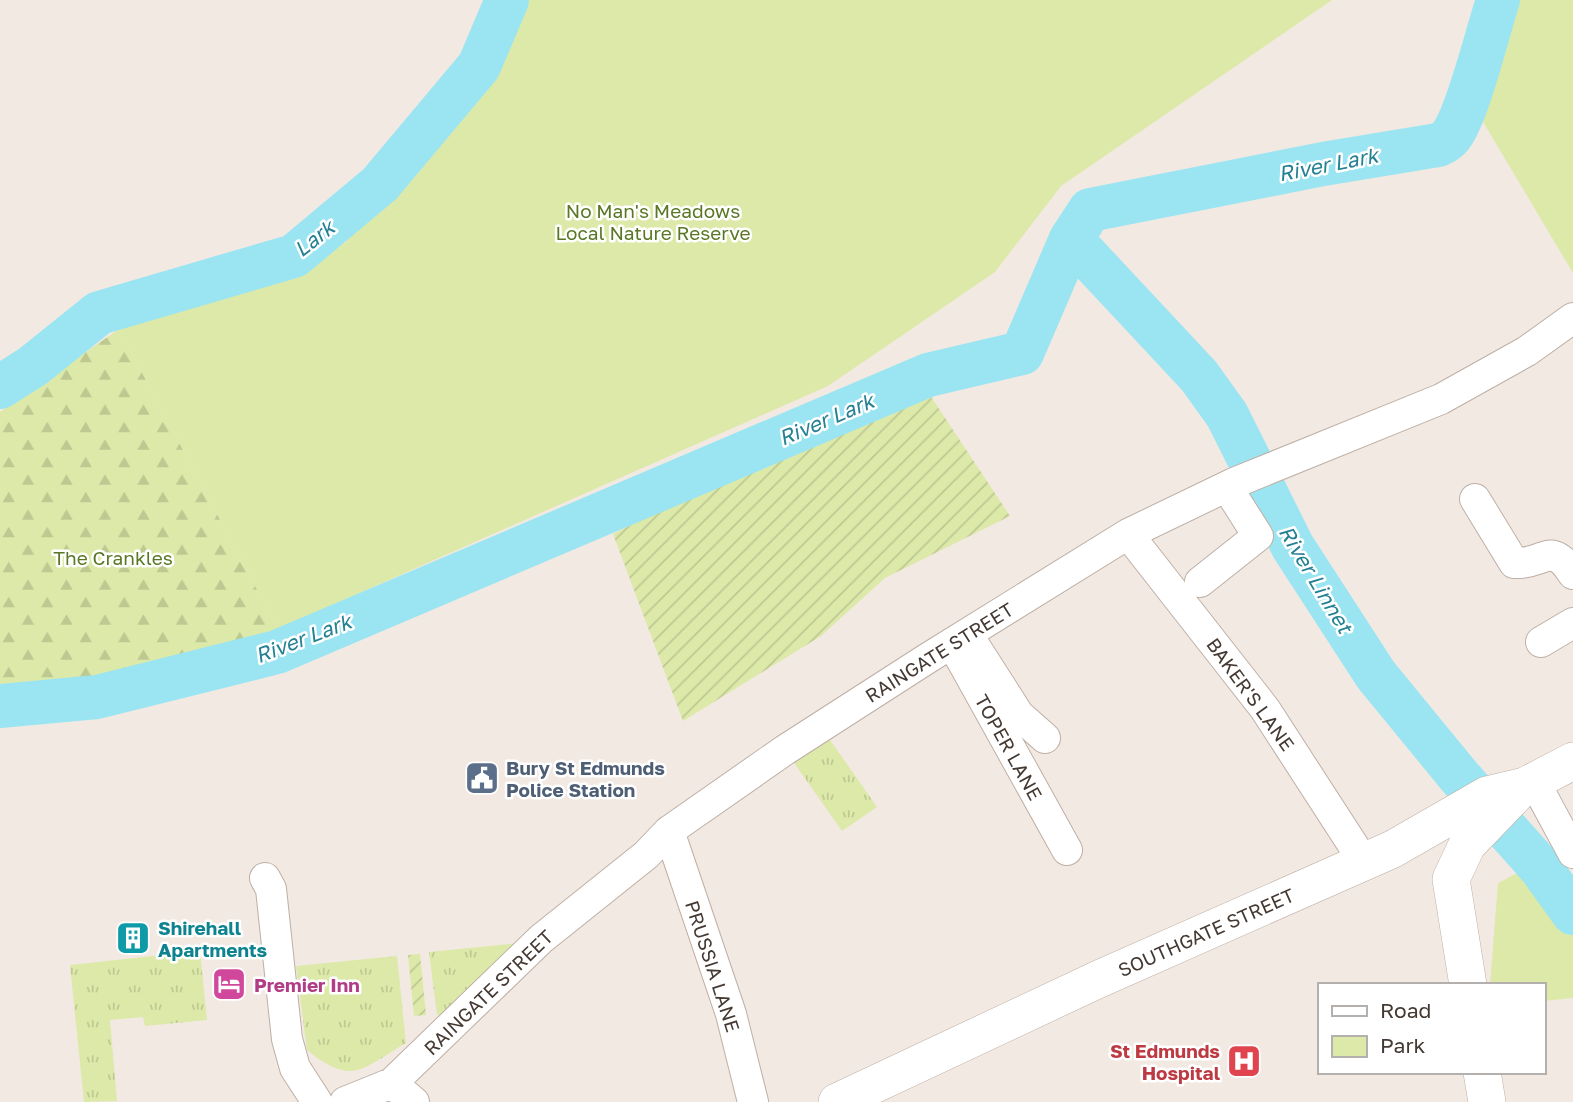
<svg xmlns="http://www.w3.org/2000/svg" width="1573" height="1102" font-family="'Golos Text',sans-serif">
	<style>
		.grass { fill: url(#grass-tufts) }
		.forest { fill: url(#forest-firs) }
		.park { fill: #dce9a9 }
		.garden { fill: url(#garden-furrows) }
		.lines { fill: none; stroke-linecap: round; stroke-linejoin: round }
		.river { stroke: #9be5f2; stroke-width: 44 }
		.minor-casing { stroke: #beafa5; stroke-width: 32 }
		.tertiary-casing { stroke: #beafa5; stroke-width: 38 }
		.minor { stroke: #fff; stroke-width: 30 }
		.tertiary { stroke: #fff; stroke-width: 37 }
		.labels { text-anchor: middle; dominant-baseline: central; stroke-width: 5; stroke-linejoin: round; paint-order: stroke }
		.park-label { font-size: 19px; fill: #597724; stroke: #fff }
		.street-label { font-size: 19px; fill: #443933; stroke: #fff }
		.service-label { font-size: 19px; font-weight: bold; fill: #4e5e75; stroke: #fff; text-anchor: start }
		.culture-label { font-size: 19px; font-weight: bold; fill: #0d838f; stroke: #fff; text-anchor: start }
		.hotel-label { font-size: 19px; font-weight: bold; fill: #b23c85; stroke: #fff; text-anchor: start }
		.health-label { font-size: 19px; font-weight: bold; fill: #be3a42; stroke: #fff; text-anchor: end }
		.water-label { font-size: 21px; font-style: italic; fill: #248093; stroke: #fff }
	</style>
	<defs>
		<pattern id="grass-tufts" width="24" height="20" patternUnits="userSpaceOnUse" patternTransform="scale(1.75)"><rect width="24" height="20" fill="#dce9a9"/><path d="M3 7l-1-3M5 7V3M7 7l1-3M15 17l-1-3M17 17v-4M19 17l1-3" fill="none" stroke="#bec992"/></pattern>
		<pattern id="forest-firs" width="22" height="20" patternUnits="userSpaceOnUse" patternTransform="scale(1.75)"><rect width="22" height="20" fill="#dce9a9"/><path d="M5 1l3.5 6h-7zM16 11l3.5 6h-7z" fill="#bec992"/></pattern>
		<pattern id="garden-furrows" width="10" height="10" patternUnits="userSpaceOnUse" patternTransform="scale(1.75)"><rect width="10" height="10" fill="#dce9a9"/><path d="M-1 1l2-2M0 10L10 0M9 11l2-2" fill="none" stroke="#bec992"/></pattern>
	</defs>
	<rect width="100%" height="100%" fill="#f2e9e2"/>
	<path class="grass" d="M821 727 877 807 842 831 785 750Z
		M519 943 451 1013 437 1015 429 952Z
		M200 951 207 1020 145 1026 143 1017 110 1020 117 1101 84 1102 70 965Z
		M397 956 406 1043C361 1069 353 1087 307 1050L296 966Z"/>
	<path class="forest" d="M119 329 278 629 73 686 0 695V412Z"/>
	<path class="park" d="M521 0H1332L1061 186 995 272 828 386 278 629 119 329 139 315 236 289 345 243 489 73Z
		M1506 0H1573V273L1470 100Z
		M1531 866 1573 921V998L1543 1001V985H1490L1498 883Z"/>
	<path class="garden" d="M920 380 1010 516 885 578 821 636 683 721 613 534 809 433Z
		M420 954 426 1015 414 1016 408 955Z"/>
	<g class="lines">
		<path class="river" d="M1071 239 1199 376 1227 415 1293 547 1376 675 1458 775 1540 867 1573 913
			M0 387 33 366 99 313 294 256 380 184 479 66 507 0
			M0 706 97 697 277 652 928 375 1022 353 1071 239 1090 210 1323 164 1438 145C1443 143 1448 140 1451 136 1468 114 1488 30 1498 0"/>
		<g class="minor-casing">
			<path id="minor" d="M1475 499 1514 563C1545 565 1550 539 1573 574
				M1128 534 1265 709 1364 862
				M1200 582 1258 536 1227 487
				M971 640 1019 715 1045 738
				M1541 642 1573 623
				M952 643 1067 850
				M1534 781 1573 853
				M669 831 731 1014 753 1102
				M265 878 271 889 287 1039 295 1068 317 1102
				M392 1083 414 1102
				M345 1102 392 1083 541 939 646 855 669 831 785 750 928 658 1128 534 1234 483 1441 399 1527 351 1573 318"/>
		</g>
		<g class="tertiary-casing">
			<path id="tertiary" d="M1468 985 1451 879 1467 845 1516 794
				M1482 1072 1487 1102
				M837 1102 1099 979 1393 849 1487 795 1525 786 1573 761"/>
		</g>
		<use href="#minor" class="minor"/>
		<use href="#tertiary" class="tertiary"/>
	</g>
	<defs>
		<g id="civic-square" transform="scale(1.75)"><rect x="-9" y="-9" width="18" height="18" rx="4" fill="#5c6f8a" stroke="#fff"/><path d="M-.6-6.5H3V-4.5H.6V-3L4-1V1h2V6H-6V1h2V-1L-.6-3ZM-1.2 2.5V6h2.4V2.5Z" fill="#fff"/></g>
		<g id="building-square" transform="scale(1.75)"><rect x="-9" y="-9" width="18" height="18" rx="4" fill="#0f9aa8" stroke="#fff"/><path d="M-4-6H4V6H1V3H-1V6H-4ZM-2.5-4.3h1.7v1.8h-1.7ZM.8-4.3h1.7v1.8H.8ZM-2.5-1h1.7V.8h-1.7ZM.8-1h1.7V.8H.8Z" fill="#fff"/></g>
		<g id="hotel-square" transform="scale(1.75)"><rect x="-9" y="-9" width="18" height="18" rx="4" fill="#d1479c" stroke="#fff"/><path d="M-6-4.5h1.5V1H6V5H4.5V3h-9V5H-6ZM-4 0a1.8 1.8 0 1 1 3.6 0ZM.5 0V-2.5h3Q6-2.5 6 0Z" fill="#fff"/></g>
		<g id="hospital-square" transform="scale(1.75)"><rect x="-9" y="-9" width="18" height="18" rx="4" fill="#e0444e" stroke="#fff"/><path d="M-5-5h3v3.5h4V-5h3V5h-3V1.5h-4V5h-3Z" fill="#fff"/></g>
	</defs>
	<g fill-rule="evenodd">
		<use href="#civic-square" x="482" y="778"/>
		<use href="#building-square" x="133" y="938"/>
		<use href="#hotel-square" x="229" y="984"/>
		<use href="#hospital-square" x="1244" y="1061"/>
	</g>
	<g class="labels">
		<g class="park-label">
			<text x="653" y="210">No Man's Meadows<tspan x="653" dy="22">Local Nature Reserve</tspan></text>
			<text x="113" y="557">The Crankles</text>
		</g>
		<g class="street-label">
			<text transform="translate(939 652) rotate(-32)">RAINGATE STREET</text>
			<text transform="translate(1251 694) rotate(54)">BAKER'S LANE</text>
			<text transform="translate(1009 747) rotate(61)">TOPER LANE</text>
			<text transform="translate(1206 932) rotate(-24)">SOUTHGATE STREET</text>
			<text transform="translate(713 966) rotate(72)">PRUSSIA LANE</text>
			<text transform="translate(488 992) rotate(-44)">RAINGATE STREET</text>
		</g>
		<g class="service-label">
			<text x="506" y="767">Bury St Edmunds<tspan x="506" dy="22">Police Station</tspan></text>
		</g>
		<g class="culture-label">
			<text x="158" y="927">Shirehall<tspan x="158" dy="22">Apartments</tspan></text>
		</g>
		<g class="hotel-label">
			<text x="254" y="984">Premier Inn</text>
		</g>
		<g class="health-label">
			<text x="1220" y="1050">St Edmunds<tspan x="1220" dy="22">Hospital</tspan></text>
		</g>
		<g class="water-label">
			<text transform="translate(1328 164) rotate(-11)">River Lark</text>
			<text transform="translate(314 238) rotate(-38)">Lark</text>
			<text transform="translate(826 419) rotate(-23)">River Lark</text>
			<text transform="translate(1316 579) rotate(59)">River Linnet</text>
			<text transform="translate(303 638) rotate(-21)">River Lark</text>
		</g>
	</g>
	<rect x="1318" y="983" width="228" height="91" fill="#ffffff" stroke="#b4b0ad" stroke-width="2"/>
	<rect x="1332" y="1006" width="35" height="10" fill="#ffffff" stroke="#b4b0ad" stroke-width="2"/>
	<text x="1380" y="1018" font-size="21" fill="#443933">Road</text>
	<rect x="1332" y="1036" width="35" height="21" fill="#dce9a9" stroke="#b4b0ad" stroke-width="2"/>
	<text x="1380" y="1053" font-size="21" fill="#443933">Park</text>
</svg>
